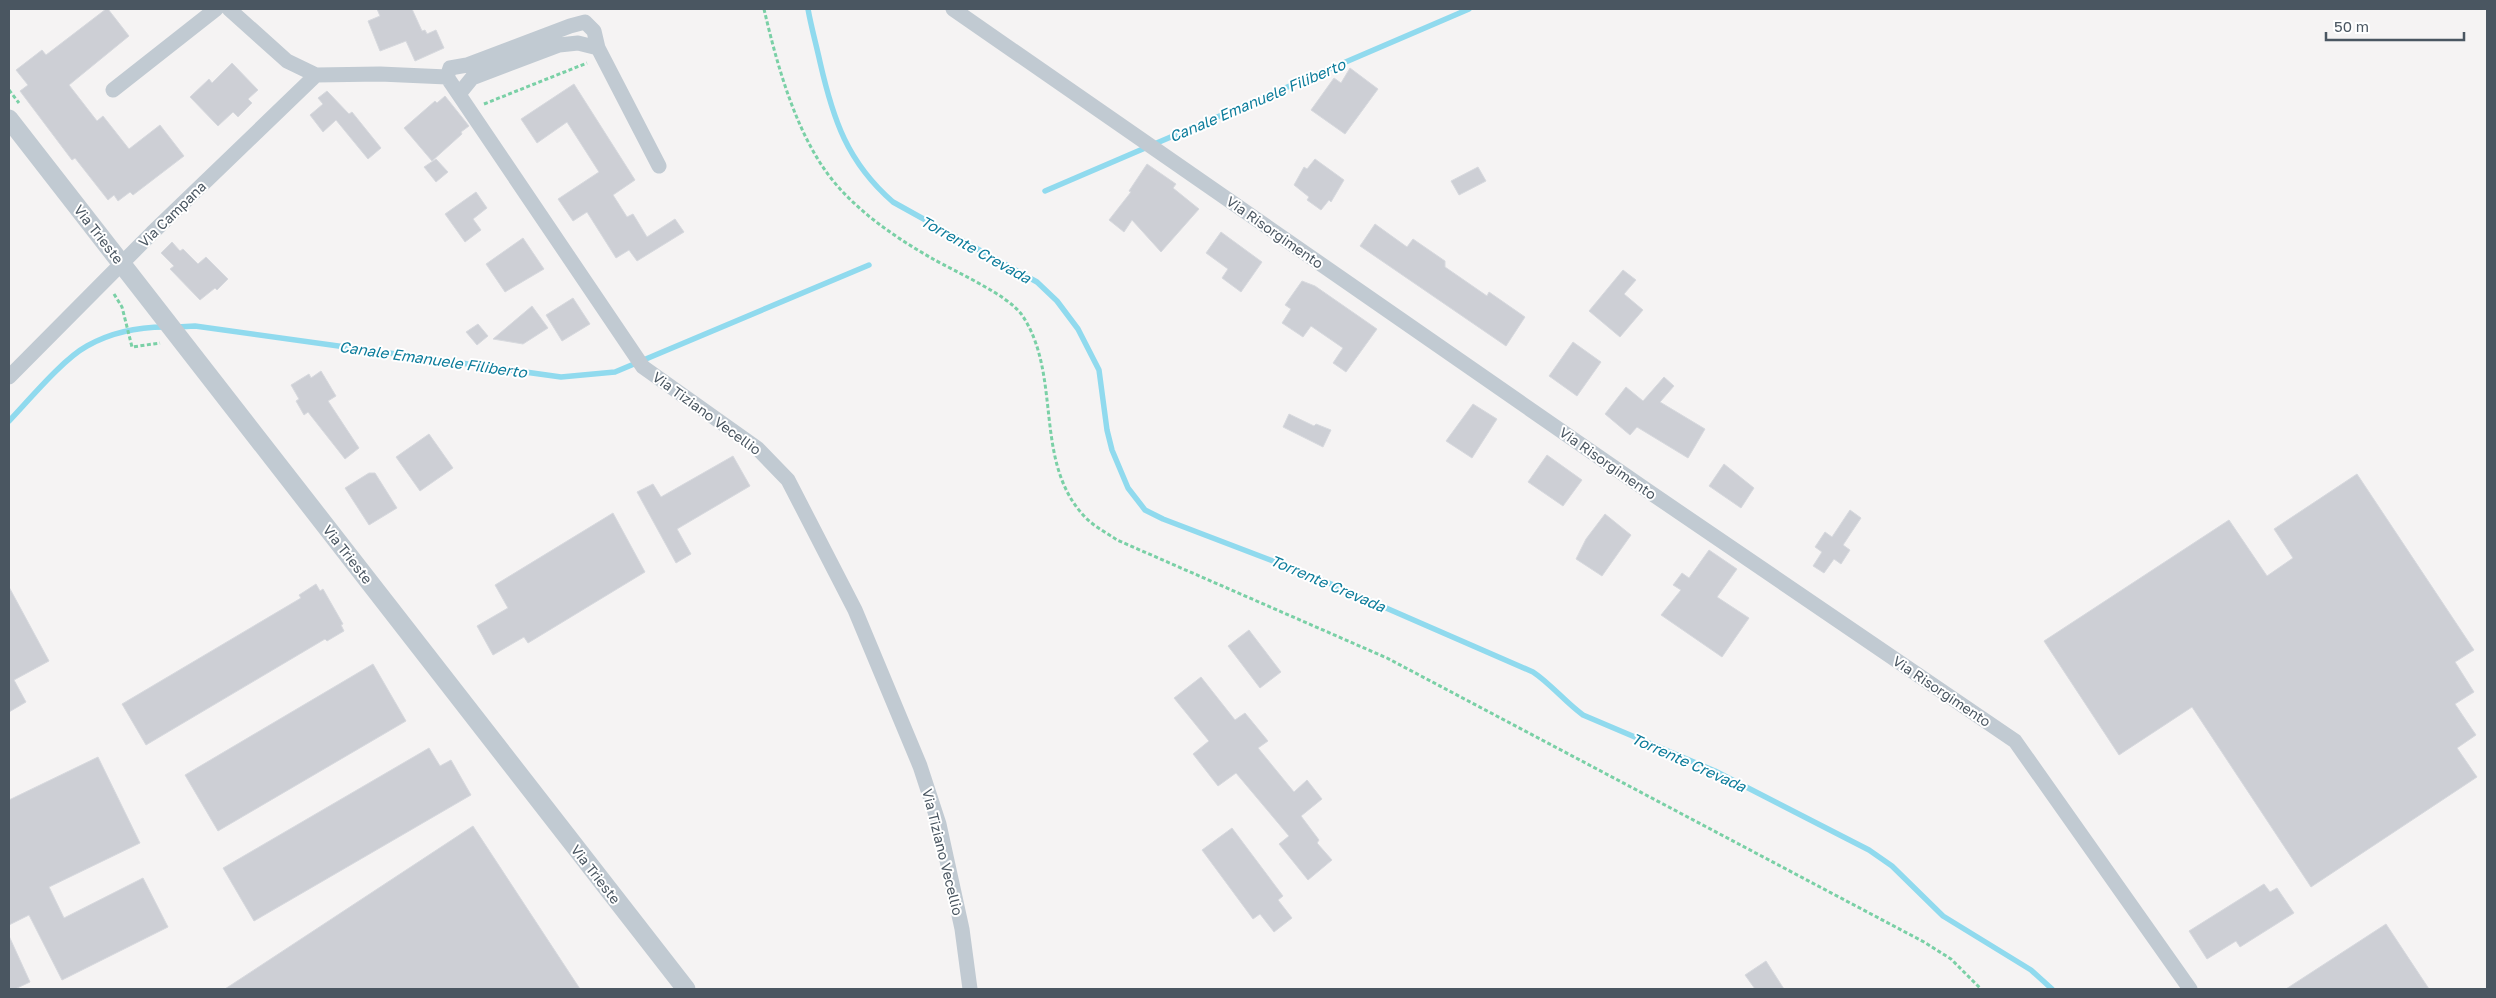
<svg xmlns="http://www.w3.org/2000/svg" width="2496" height="998" font-family="'Golos Text',sans-serif">
	<style>
		.lines { fill: none; stroke-linecap: round; stroke-linejoin: round }
		.stream { stroke: #90daee; stroke-width: 5.5 }
		.building { fill: #cdcfd5; stroke: #d7d9de }
		.path { stroke: #7ad0a6; stroke-width: 3; stroke-dasharray: 4 2.5; stroke-linecap: butt }
		.minor { stroke: #c1cad2; stroke-width: 15 }
		.tertiary { stroke: #c1cad2; stroke-width: 19 }
		.labels { text-anchor: middle; dominant-baseline: central; stroke-width: 4; stroke-linejoin: round; paint-order: stroke }
		.street-label { font-size: 14px; fill: #4a5661; stroke: #fff }
		.water-label { font-size: 15px; font-style: italic; fill: #0c7c9b; stroke: #fff }
	</style>
	<rect width="100%" height="100%" fill="#f5f3f3"/>
	<g class="lines">
		<path class="stream" d="M808 9C811 26 816 44 820 62 833 119 847 162 893 202L1037 282 1057 301 1078 329 1099 370 1107 430 1112 450 1128 488 1145 510 1163 519 1315 577 1533 672C1551 684 1565 702 1583 715L1715 771 1869 850 1892 866 1943 916 2031 970 2052 989
			M1045 191 1469 9
			M177 327 195 326 561 377 615 372 869 265
			M9 421C29 400 63 359 87 346 110 333 138 327 165 327"/>
	</g>
	<path class="building" d="M106 9H108L129 36 69 85 97 121 103 116 129 149 160 125 184 156 133 195 130 192 118 201 114 195 108 200 75 158 72 160 20 91 28 85 16 70 42 50 46 55Z
		M377 9H412L422 31 425 30 427 34 436 30 444 48 415 61 406 41 380 51 368 21 380 16Z
		M232 63 258 90 248 99 252 103 238 117 233 112 218 126 190 97 209 79 212 83Z
		M1350 68 1378 89 1345 134 1311 110 1334 78 1341 83Z
		M574 84 635 180 613 195 627 217 633 214 647 237 675 219 684 232 637 261 629 250 616 258 587 212 573 221 558 199 599 172 567 122 537 143 521 119Z
		M327 91 349 114 352 112 381 148 368 159 336 120 323 132 310 115 323 104 318 98Z
		M445 96 469 126 461 132 462 134 432 161 404 128 435 101 437 103Z
		M436 159 448 172 436 182 424 167Z
		M1315 159 1344 180 1331 202 1329 200 1321 210 1307 200 1309 197 1294 185 1304 167 1307 169Z
		M1147 164 1176 184 1173 188 1199 209 1161 252 1132 220 1124 232 1109 220 1131 192 1129 191Z
		M1478 167 1486 181 1459 195 1451 181Z
		M476 192 487 208 473 219 481 230 465 242 445 214Z
		M1375 224 1407 247 1413 239 1445 261V267L1487 296 1489 292 1525 317 1506 346 1360 246Z
		M1221 232 1262 262 1241 292 1222 278 1228 269 1206 253Z
		M523 238 544 269 505 292 486 264Z
		M172 242 180 251 183 249 198 264 206 257 228 279 217 290 215 288 200 300 170 269 174 266 161 253Z
		M1623 270 1636 280 1624 294 1643 310 1620 337 1589 311Z
		M1302 281 1315 286 1377 329 1346 372 1333 363 1343 348 1311 326 1303 337 1282 323 1291 309 1285 305Z
		M573 298 590 324 562 341 546 315Z
		M532 306 548 328 523 344 493 339Z
		M478 324 488 336 477 345 466 332Z
		M1573 342 1601 362 1577 396 1549 376Z
		M321 371 336 396 328 401 359 448 345 459 308 412 304 415 296 401 299 399 291 385 309 374 311 378Z
		M1664 377 1674 386 1660 402 1705 429 1688 458 1637 427 1630 435 1605 414 1626 387 1643 401Z
		M1473 404 1497 419 1472 458 1446 441Z
		M1289 414 1314 426 1316 424 1331 430 1323 447 1283 427Z
		M429 434 453 468 420 491 396 457Z
		M1547 455 1582 480 1563 506 1528 482Z
		M733 456 750 486 677 529 691 554 676 563 637 492 653 484 661 497Z
		M1724 464 1754 488 1741 508 1709 486Z
		M369 473H375L397 508 369 525 345 488Z
		M2357 474 2474 650 2455 662 2474 692 2455 704 2476 735 2457 748 2477 777 2311 887 2192 707 2119 755 2044 641 2229 520 2267 576 2293 558 2274 529Z
		M1850 510 1861 518 1843 545 1850 550 1841 564 1834 559 1824 573 1813 566 1822 552 1815 547 1825 532 1832 537Z
		M613 513 645 572 528 643 524 637 493 655 477 626 508 608 495 585Z
		M1605 514 1631 535 1602 576 1576 559 1586 539Z
		M1709 550 1737 569 1717 597 1749 618 1722 657 1661 615 1681 590 1673 585 1682 573 1689 578Z
		M316 584 320 591 323 589 343 624 341 625 344 631 327 641 325 639 146 745 122 704 301 598 299 595Z
		M9 587 49 661 14 680 26 702 9 712Z
		M1249 630 1281 672 1260 688 1228 646Z
		M373 664 406 721 218 831 185 775Z
		M1201 677 1235 720 1245 713 1268 741 1258 748 1294 792 1307 780 1322 799 1301 816 1319 840 1317 843 1332 860 1308 880 1279 844 1289 836 1236 773 1218 786 1193 754 1209 741 1174 698Z
		M429 748 440 766 451 760 471 795 254 921 223 868Z
		M98 757 140 843 49 887 64 918 143 878 168 927 62 980 29 915 9 925V800Z
		M473 826 580 989H225Z
		M1232 828 1283 896 1278 900 1292 918 1274 932 1260 914 1253 919 1202 850Z
		M2264 884 2270 892 2277 888 2294 913 2240 947 2236 941 2207 959 2189 931Z
		M2386 924 2429 989H2286Z
		M9 936 30 982 15 989H9Z
		M1766 961 1784 989H1755L1745 975Z"/>
	<g class="lines">
		<path class="path" d="M764 9C778 69 799 146 842 191 868 219 900 240 933 259 956 272 1008 295 1022 315 1063 376 1032 463 1086 518 1095 527 1107 533 1117 540L1387 658 1924 942 1951 959 1981 989
			M9 90 19 103
			M484 104 587 63
			M114 294 122 307 132 347 160 343"/>
		<path class="minor" d="M229 9 287 61 316 75 380 74 447 77 643 367 757 448 788 480 855 610 920 766 939 824 962 929 970 989
			M953 9 1648 491 2015 741 2190 989
			M598 48 659 166
			M447 77 450 68 467 65 570 26 585 22 594 31 598 48 578 43 559 45 472 78 459 94
			M113 90 216 9
			M9 377 152 233 316 75"/>
		<path class="tertiary" d="M9 119 686 989"/>
	</g>
	<g class="labels">
		<g class="street-label">
			<text transform="translate(172 214) rotate(-44)">Via Campana</text>
			<text transform="translate(1275 232) rotate(35)">Via Risorgimento</text>
			<text transform="translate(99 234) rotate(52)">Via Trieste</text>
			<text transform="translate(707 413) rotate(36)">Via Tiziano Vecellio</text>
			<text transform="translate(1608 463) rotate(35)">Via Risorgimento</text>
			<text transform="translate(348 554) rotate(52)">Via Trieste</text>
			<text transform="translate(1942 691) rotate(34)">Via Risorgimento</text>
			<text transform="translate(943 852) rotate(76)">Via Tiziano Vecellio</text>
			<text transform="translate(596 874) rotate(52)">Via Trieste</text>
		</g>
		<g class="water-label">
			<text transform="translate(1257 100) rotate(-23)">Canale Emanuele Filiberto</text>
			<text transform="translate(976 249) rotate(29)">Torrente Crevada</text>
			<text transform="translate(433 359) rotate(8)">Canale Emanuele Filiberto</text>
			<text transform="translate(1328 583) rotate(23)">Torrente Crevada</text>
			<text transform="translate(1689 762) rotate(24)">Torrente Crevada</text>
		</g>
	</g>
	<rect width="2496" height="998" fill="none" stroke="#4a5661" stroke-width="20"/>
	<path d="M2326 32v8h138v-8" fill="none" stroke="#4a5661" stroke-width="2.5"/>
	<text x="2334" y="32" font-size="15" fill="#4a5661" stroke="#ffffff" stroke-width="4" paint-order="stroke">50 m</text>
</svg>
